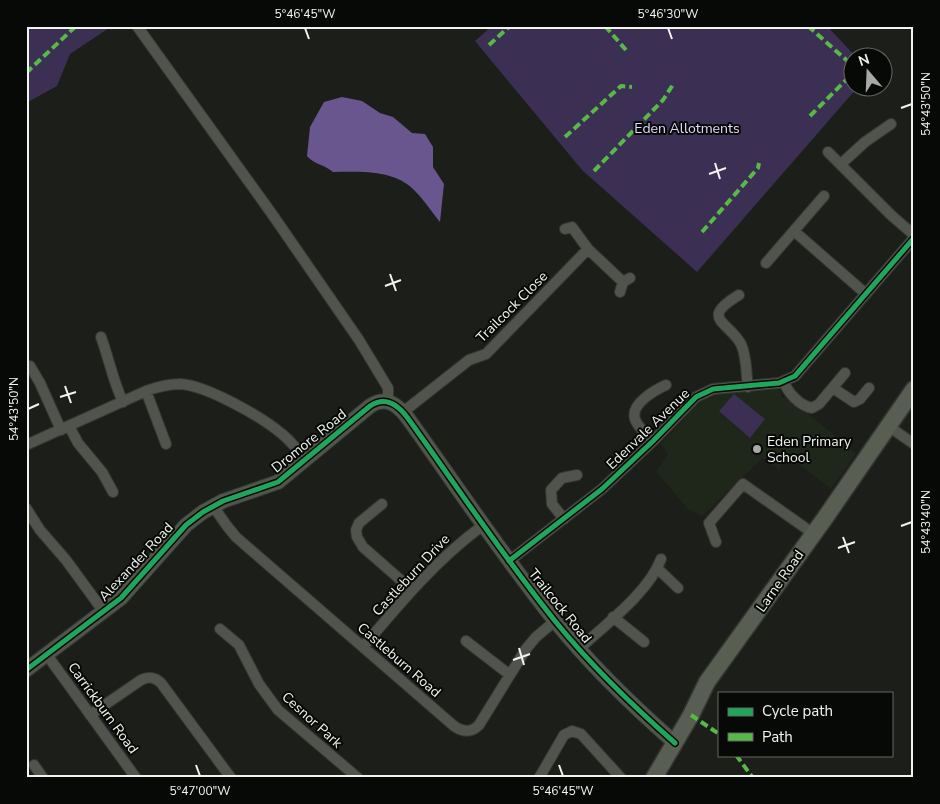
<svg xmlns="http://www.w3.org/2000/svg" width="940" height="804" font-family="'Nunito Sans',sans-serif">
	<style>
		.built { fill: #1f261a }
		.green { fill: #3b2f54 }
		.water { fill: #69568f }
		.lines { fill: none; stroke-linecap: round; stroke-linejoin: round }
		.street-casing { stroke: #363734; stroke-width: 12 }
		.secondary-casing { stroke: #363734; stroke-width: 16 }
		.primary-casing { stroke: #363734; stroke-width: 19 }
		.street { stroke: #50544c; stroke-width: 10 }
		.secondary { stroke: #51564b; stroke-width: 14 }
		.primary { stroke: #585e52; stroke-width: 16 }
		.quiet { stroke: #58b947; stroke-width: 4; stroke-dasharray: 8 4; stroke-linecap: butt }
		.cycleway-casing { stroke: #070906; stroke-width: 8 }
		.cycleway { stroke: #20a55d; stroke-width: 5 }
		.ticks { fill: none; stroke: #f1f4ee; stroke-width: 2 }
		.poi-dot { fill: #a6a9a4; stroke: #070906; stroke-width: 2 }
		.labels { text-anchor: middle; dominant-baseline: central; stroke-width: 4; stroke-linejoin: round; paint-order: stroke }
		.park-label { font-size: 14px; fill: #e2d7fc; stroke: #070906 }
		.street-label { font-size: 14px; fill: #f1f4ee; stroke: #070906 }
		.poi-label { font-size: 14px; fill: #f1f4ee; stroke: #070906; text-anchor: start }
		.neatline { fill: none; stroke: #f1f4ee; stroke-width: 2 }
		.ticks-label { font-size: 12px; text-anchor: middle; fill: #f1f4ee }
	</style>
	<rect width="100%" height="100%" fill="#1c1e1a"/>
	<path class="built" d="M777 388 782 392 781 398H790L856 454 831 489 787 455 779 469 763 458 702 516 688 509 656 472 668 454 661 444 701 400 710 394Z"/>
	<path class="green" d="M26 26H112L70 54 57 86 26 103Z
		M492 26H827L856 57 852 58V88H857L697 272 582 170 475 41Z
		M734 394 765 419 750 438 719 411Z"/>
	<path class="water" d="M342 97 362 101 380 113 393 117 412 133 425 134 433 147V167L444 184 440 222C432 212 424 200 415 191 394 169 360 172 333 172 324 164 315 165 307 156L310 127 324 102Z"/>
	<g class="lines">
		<g class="street-casing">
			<path id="street" d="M137 26 272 214 359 340 388 388V401
				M828 152 891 215 914 235
				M841 164 865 142 891 124
				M794 231 866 294
				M588 249 623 282 630 278
				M766 263 824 196
				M620 292 623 282
				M739 295C699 319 728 321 741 344 747 357 746 373 748 387
				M101 337C109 359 113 381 123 402
				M30 366 40 383 61 430
				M784 382C788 393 800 406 812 408L819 404 845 373
				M833 388 854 402 860 399 869 388
				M146 391 166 444
				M403 412 469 360 486 354 588 249 572 227 565 229
				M69 426 78 443 102 472 113 492
				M888 426 914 444
				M653 441C647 434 637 427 635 419 630 404 655 390 666 385
				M26 445 146 391C157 387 168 384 180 384 206 385 262 417 282 434 291 441 298 451 306 459
				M382 504 359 523 356 530 357 537 363 547 412 590
				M213 506 227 526 236 537 454 726C463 732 471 733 479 725L526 649 536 637 555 621
				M26 508 40 530 66 560 104 612
				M564 519 552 504 551 490 562 478 577 475
				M716 542 709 523 743 484 814 534
				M509 561 602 489 653 441 696 397 713 389 779 383 795 376 914 238
				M657 568 678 588
				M613 617 644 642
				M220 629 239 645 259 684 278 710 358 778
				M466 641 510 675
				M363 647C400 603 436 560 482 526
				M579 649C606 624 649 592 661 559
				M47 655 136 778
				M90 715 141 680C149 676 155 677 161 683L231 778
				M34 765 43 778
				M539 778 564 735 572 731 581 734 621 778"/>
		</g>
		<g class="secondary-casing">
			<path id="secondary" d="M26 670 121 598 186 525 203 512 223 501 278 482 370 406C385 396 397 404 407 417 456 485 502 555 555 621 589 663 634 707 675 743"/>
		</g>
		<g class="primary-casing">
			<path id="primary" d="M654 778 691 715 707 682 825 518 914 389"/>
		</g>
		<use href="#street" class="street"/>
		<use href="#secondary" class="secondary"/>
		<use href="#primary" class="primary"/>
		<path class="quiet" d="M605 26 626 50
			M808 26 852 65
			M489 45 510 26
			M26 73 76 26
			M810 116 852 74
			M565 137 621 86 632 87
			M594 171 663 100 674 83
			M702 232 758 168 759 163
			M691 715 719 734
			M736 755 753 778"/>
		<g class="cycleway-casing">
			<path id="cycleway" d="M509 561 602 489 653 441 696 397 713 389 779 383 795 376 914 238
				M26 670 121 598 186 525 203 512 223 501 278 482 370 406C385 396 397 404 407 417 456 485 502 555 555 621 589 663 634 707 675 743"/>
		</g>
		<use href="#cycleway" class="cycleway"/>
	</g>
	<path class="ticks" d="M305 28 309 39M668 28 672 39M901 108 912 104M715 163 720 179M709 174 726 168M390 274 396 291M385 286 401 280M65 386 71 403M60 397 76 392M28 409 39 404M901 526 912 522M843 537 849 553M838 548 855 542M519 648 524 665M513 660 530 654M196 765 200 776M559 765 563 776"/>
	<circle class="poi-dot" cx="757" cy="449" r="5"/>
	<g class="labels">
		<g class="park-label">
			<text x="687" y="128">Eden Allotments</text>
		</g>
		<g class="street-label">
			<text transform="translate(512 307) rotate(-45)">Trailcock Close</text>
			<text transform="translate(648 429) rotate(-44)">Edenvale Avenue</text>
			<text transform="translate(309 441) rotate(-39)">Dromore Road</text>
			<text transform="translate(136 562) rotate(-47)">Alexander Road</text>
			<text transform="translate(411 575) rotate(-47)">Castleburn Drive</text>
			<text transform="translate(780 581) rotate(-55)">Larne Road</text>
			<text transform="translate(560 606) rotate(51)">Trailcock Road</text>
			<text transform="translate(399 660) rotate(41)">Castleburn Road</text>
			<text transform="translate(103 708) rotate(54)">Carrickburn Road</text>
			<text transform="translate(312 720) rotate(42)">Cesnor Park</text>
		</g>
		<g class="poi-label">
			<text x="767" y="441">Eden Primary<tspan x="767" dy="16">School</tspan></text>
		</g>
	</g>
	<rect width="940" height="804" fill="none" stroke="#070906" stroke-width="55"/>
	<rect x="718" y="692" width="175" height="65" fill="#070906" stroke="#656763"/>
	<rect x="728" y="708" width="25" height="8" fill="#20a55d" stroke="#656763"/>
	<text x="762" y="716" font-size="15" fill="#f1f4ee">Cycle path</text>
	<rect x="728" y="733" width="25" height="8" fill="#58b947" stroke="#656763"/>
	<text x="762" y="742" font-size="15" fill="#f1f4ee">Path</text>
	<g transform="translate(868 72) rotate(341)"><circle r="24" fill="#070906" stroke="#656763"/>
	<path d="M0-4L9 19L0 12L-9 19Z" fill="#a6a9a4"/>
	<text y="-8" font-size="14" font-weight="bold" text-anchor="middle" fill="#f1f4ee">N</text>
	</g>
	<rect x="28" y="28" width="884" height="748" class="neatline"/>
	<g class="ticks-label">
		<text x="305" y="18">5°46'45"W</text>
		<text x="668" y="18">5°46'30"W</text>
		<text transform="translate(926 104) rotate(-90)" y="4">54°43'50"N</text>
		<text transform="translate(14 409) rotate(-90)" y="4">54°43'50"N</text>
		<text transform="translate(926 522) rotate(-90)" y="4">54°43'40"N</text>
		<text x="200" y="795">5°47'00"W</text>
		<text x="563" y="795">5°46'45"W</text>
	</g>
</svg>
